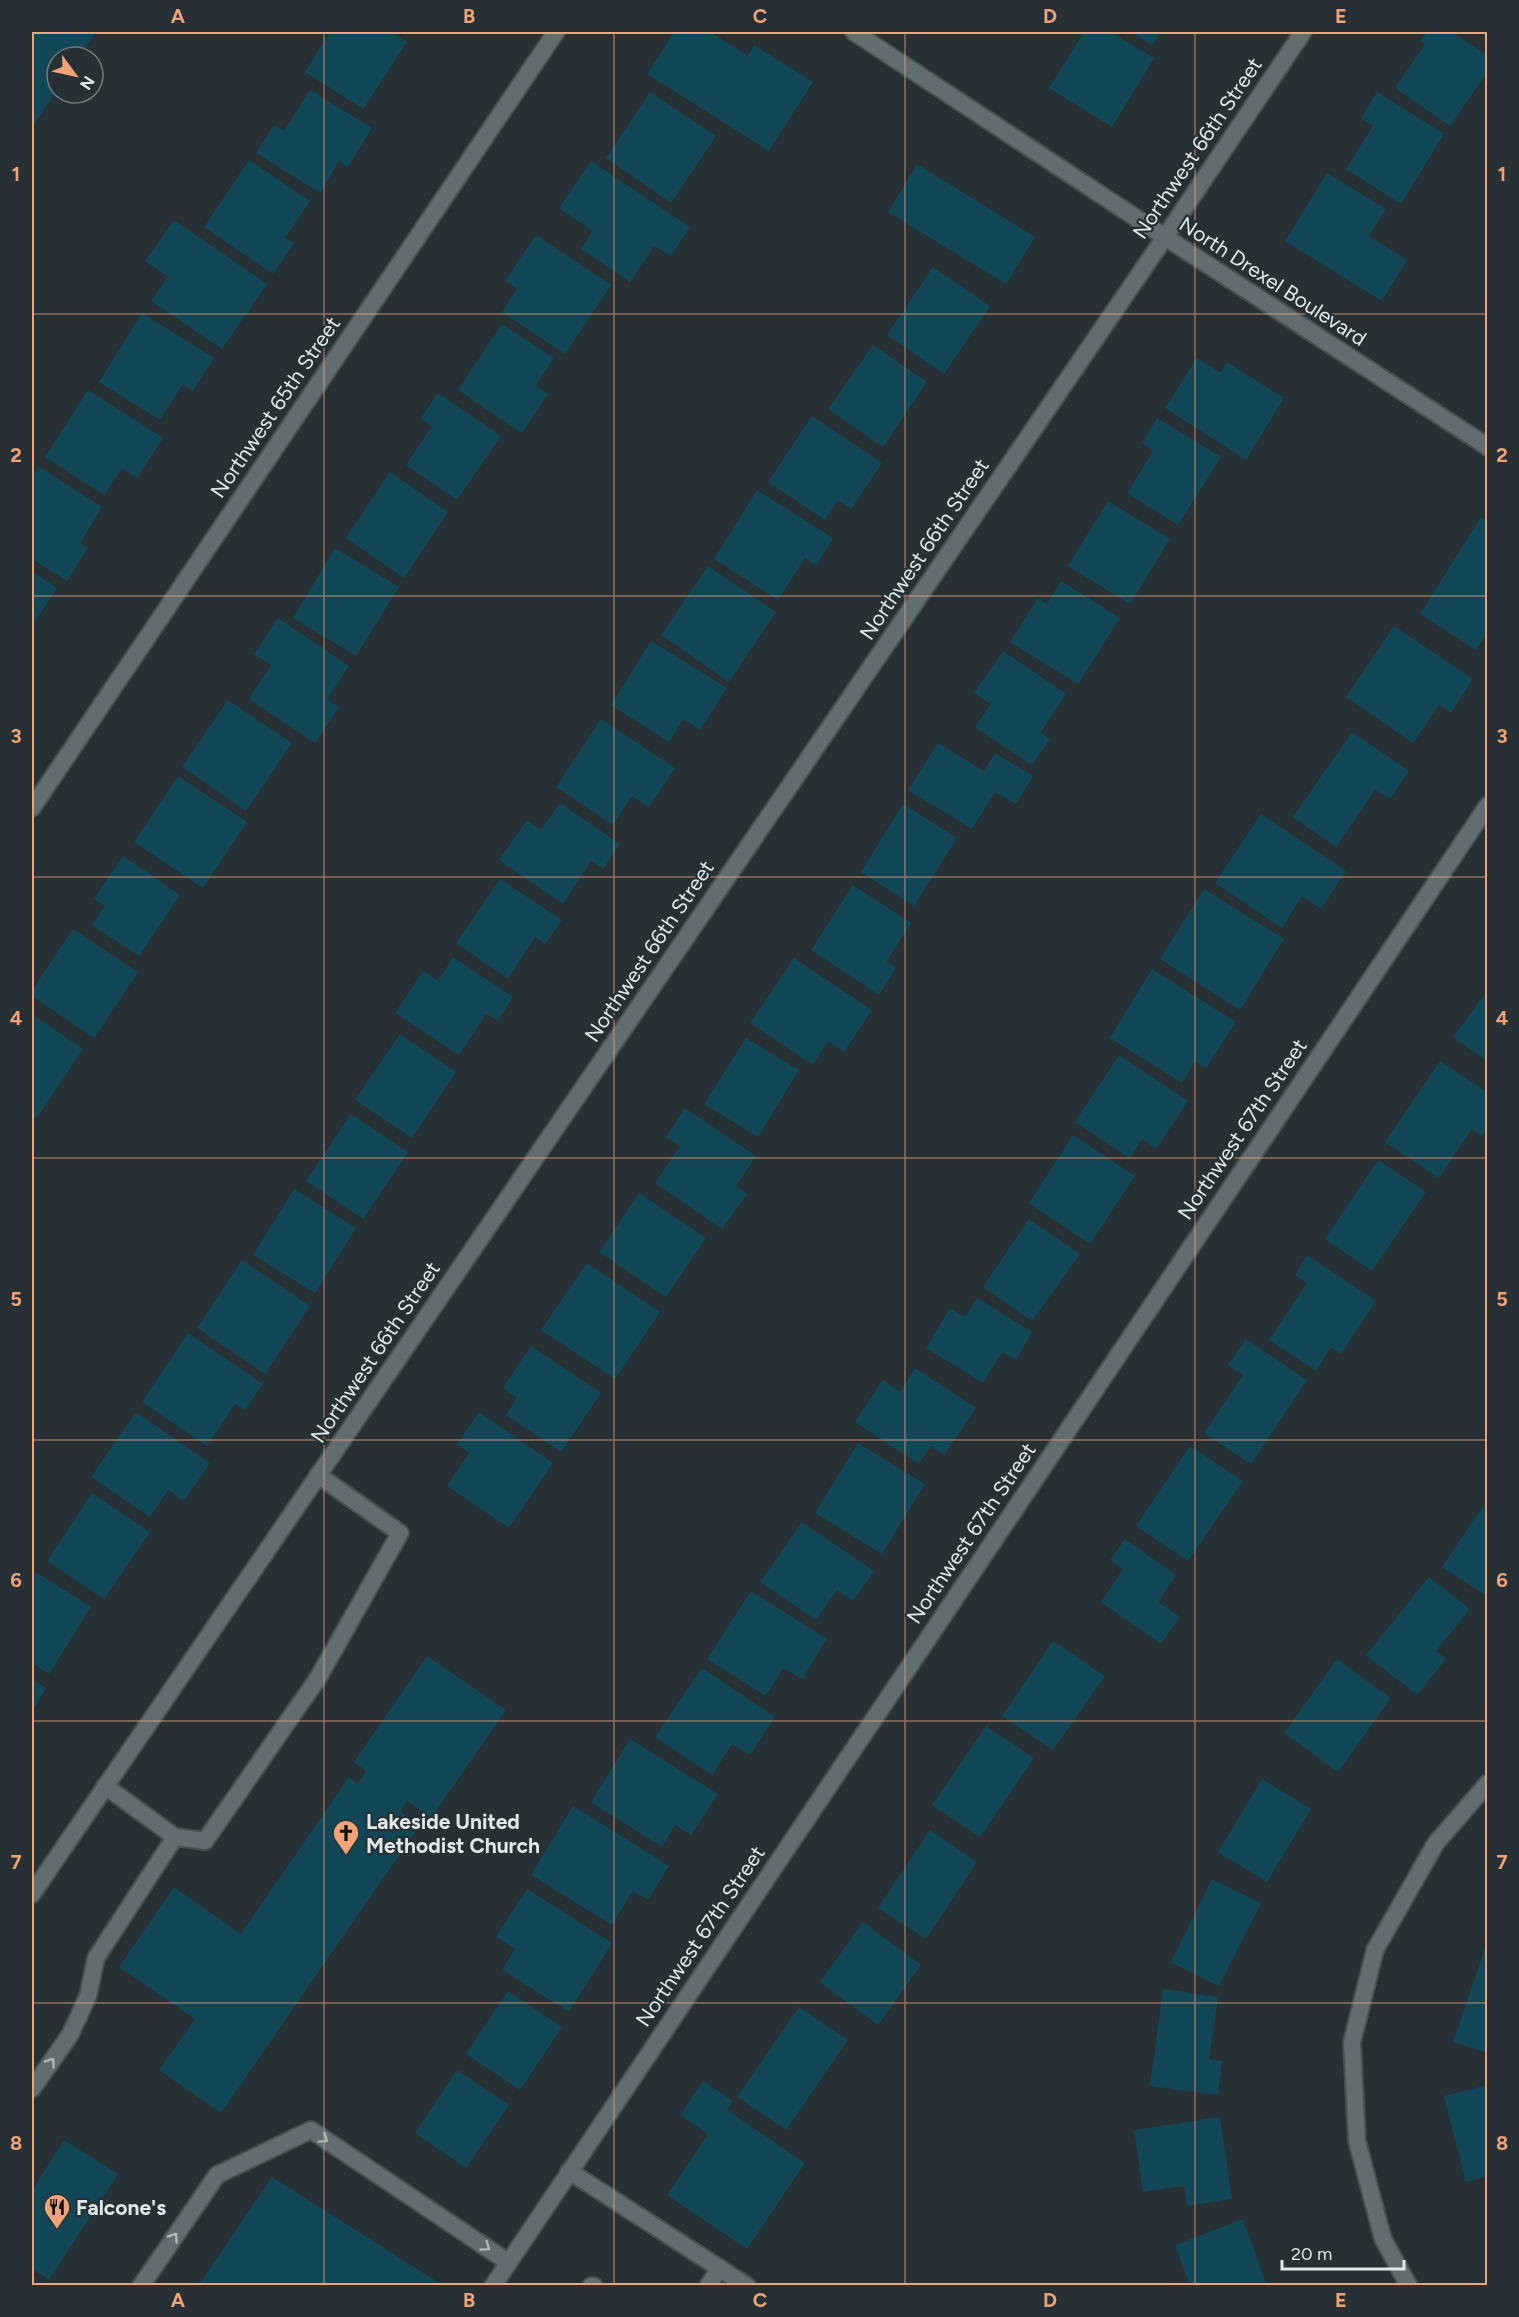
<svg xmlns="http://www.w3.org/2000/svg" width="1519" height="2317" font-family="Figtree,sans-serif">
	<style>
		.building { fill: #124757 }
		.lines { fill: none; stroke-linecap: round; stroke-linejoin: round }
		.service-casing { stroke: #464f52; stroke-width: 20 }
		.minor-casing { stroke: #464f52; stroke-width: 20 }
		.service { stroke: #616d71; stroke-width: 16 }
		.minor { stroke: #616d71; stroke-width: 16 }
		.oneway { stroke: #aeb7ba }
		.grid { fill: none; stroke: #efa377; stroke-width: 1.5; stroke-opacity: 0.55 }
		.labels { text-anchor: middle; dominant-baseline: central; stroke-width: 4.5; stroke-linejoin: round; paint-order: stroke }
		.street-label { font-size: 21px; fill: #e1e8ea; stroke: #273135 }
		.poi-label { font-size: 21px; font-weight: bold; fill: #e1e8ea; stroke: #273135; text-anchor: start }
		.neatline { fill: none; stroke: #efa377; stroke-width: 2 }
		.grid-label { font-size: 20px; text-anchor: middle; font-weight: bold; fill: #efa377 }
	</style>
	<rect width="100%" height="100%" fill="#273135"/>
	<path class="building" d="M32 32H96L79 57H57V90L32 128Z
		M330 32H391L407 42 363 109 305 72Z
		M674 32H710L748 56 754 45 813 82 769 151 647 74Z
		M1084 32H1111L1154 58 1112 127 1049 88Z
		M1132 32H1161L1152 45Z
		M1427 32H1452L1488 56V71L1450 126 1395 88 1425 44 1420 41Z
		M310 90 372 128 348 167 339 161 320 193 256 153 274 125 284 131Z
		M650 92 716 136 671 203 606 158Z
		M1377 92 1444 134 1401 204 1346 169 1373 126 1361 118Z
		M249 160 310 201 285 238 294 243 273 274 204 227Z
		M591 161 690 227 671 256 654 246 630 282 581 249 593 231 559 208Z
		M917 164 1035 237 1006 284 888 212Z
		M1327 173 1386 209 1369 236 1407 260 1382 301 1285 241Z
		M174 220 267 284 222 349 151 301 168 277 145 261Z
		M536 235 611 285 565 354 502 312 517 289 505 281Z
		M933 267 990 306 944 374 887 335Z
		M142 313 214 358 193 391 183 384 160 420 99 382Z
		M502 324 554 358 535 386 548 394 522 433 458 390Z
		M873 345 927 382 883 447 828 409Z
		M1197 358 1221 373 1227 362 1284 398 1246 460 1165 408Z
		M88 390 163 438 137 478 122 468 104 495 45 457Z
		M438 393 501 436 457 500 406 465 432 426 421 418Z
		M812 416 882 463 851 509 838 500 825 520 768 482Z
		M1157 418 1221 457 1178 525 1127 493 1153 451 1142 443Z
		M38 466 102 507 80 543 88 548 67 581 32 559V477Z
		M390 472 448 512 404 578 346 538Z
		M757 490 833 538 816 566 805 558 778 600 714 559Z
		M1108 501 1170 539 1130 604 1068 566Z
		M1481 517 1488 521V632L1476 650 1420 614Z
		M335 548 399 587 356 656 293 618Z
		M708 566 776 612 729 682 661 635Z
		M32 571 57 588 32 626Z
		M1061 581 1120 618 1078 684 1010 642 1038 598 1047 604Z
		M278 618 349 666 327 699 339 707 315 743 249 699 271 665 254 654Z
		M1394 626 1473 679 1451 713 1439 705 1413 743 1346 697Z
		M651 641 727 688 700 730 683 719 669 742 611 705Z
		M1003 651 1066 694 1041 732 1050 739 1032 765 975 727 991 704 974 693Z
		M228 700 292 743 246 811 182 767Z
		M601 719 675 768 649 807 632 796 613 825 556 787Z
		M1352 732 1409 771 1390 799 1375 790 1336 847 1293 817Z
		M938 743 984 771 995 753 1033 776 1016 804 995 792 972 829 908 790Z
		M178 776 247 822 203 888 134 842Z
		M560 803 620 844 603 869 591 861 563 904 499 860 527 820 541 830Z
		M903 804 957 838 914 906 861 872Z
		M1261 814 1346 871 1321 909 1302 896 1282 928 1215 883Z
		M123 856 180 895 139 956 92 925 105 906 94 899Z
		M500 879 562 920 545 944 535 937 508 979 456 943Z
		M853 885 911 923 886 962 896 968 879 995 811 950Z
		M1204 889 1284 939 1240 1010 1160 959Z
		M73 929 138 972 94 1038 32 996V990Z
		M453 957 513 997 498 1021 486 1014 459 1055 395 1013 423 971 438 981Z
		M794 958 872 1010 844 1052 828 1041 813 1065 750 1023Z
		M1152 969 1236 1022 1206 1068 1195 1061 1182 1083 1110 1038Z
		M1488 990V1062L1453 1037Z
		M32 1014 83 1049 36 1119 32 1116Z
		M400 1034 456 1072 412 1138 355 1100Z
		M746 1038 799 1070 758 1137 704 1104Z
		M1119 1055 1188 1101 1156 1149 1142 1139 1130 1158 1075 1122Z
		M1440 1061 1488 1093V1127L1482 1136 1472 1129 1439 1178 1385 1142Z
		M685 1108 756 1156 736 1186 747 1194 722 1229 655 1183 680 1146 666 1137Z
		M351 1114 408 1152 363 1219 306 1181Z
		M1073 1135 1135 1176 1090 1244 1029 1203Z
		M1378 1160 1426 1192 1372 1271 1325 1239Z
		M294 1189 356 1228 315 1293 253 1255Z
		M639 1193 706 1238 666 1297 599 1252Z
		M1029 1219 1080 1254 1032 1321 983 1287Z
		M1307 1255 1376 1301 1341 1354 1331 1347 1316 1371 1269 1340 1307 1283 1295 1275Z
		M242 1260 310 1306 265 1374 197 1328Z
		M587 1263 660 1312 615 1379 541 1330Z
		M977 1298 1032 1332 1016 1360 1002 1352 983 1383 926 1348 950 1308 965 1317Z
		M188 1333 263 1384 245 1410 235 1404 207 1446 142 1402Z
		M1246 1339 1307 1380 1251 1464 1204 1433 1243 1375 1228 1365Z
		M531 1346 601 1393 561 1452 506 1415 517 1398 503 1388Z
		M915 1368 976 1408 944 1455 931 1446 919 1464 855 1422 883 1380 900 1392Z
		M136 1412 210 1463 184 1501 168 1490 150 1517 91 1477Z
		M479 1412 553 1463 509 1528 447 1486 469 1453 457 1444Z
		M858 1443 925 1484 882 1554 815 1513Z
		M1190 1446 1243 1481 1188 1561 1136 1526Z
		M92 1493 150 1532 104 1599 47 1561Z
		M1488 1499V1597L1442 1567Z
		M802 1522 874 1571 853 1601 837 1590 816 1620 760 1582Z
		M1125 1539 1176 1575 1158 1602 1180 1617 1161 1644 1101 1602 1123 1569 1110 1560Z
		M36 1572 91 1607 49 1674 32 1663V1579Z
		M1429 1577 1470 1609 1436 1651 1446 1659 1417 1695 1366 1655Z
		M751 1591 827 1639 802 1679 783 1668 766 1696 707 1659Z
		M1053 1641 1105 1676 1053 1750 1002 1716Z
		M427 1656 506 1710 431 1818 407 1801 400 1811 420 1825 221 2113 159 2070 195 2019 119 1967 174 1887 241 1934 349 1777 358 1784 366 1771 354 1762Z
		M1337 1659 1391 1698 1338 1772 1284 1733Z
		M702 1668 775 1717 750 1755 732 1744 712 1775 655 1737Z
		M32 1679 46 1688 32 1712Z
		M986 1726 1034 1758 980 1837 932 1805Z
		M630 1739 718 1794 691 1835 675 1825 662 1847 591 1802Z
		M1262 1779 1311 1809 1267 1882 1218 1852Z
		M573 1806 669 1866 648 1900 633 1891 612 1925 531 1875Z
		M930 1830 977 1862 926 1939 878 1908Z
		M1212 1879 1261 1903 1219 1986 1171 1962Z
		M527 1889 612 1943 569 2012 502 1970 515 1949 496 1937Z
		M863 1922 921 1965 878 2025 820 1982Z
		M1485 1948H1488V2053L1453 2042Z
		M1163 1989 1218 1997 1209 2059 1222 2061 1218 2095 1150 2086Z
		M508 1991 562 2027 520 2090 466 2054Z
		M799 2007 848 2040 786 2130 737 2097Z
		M457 2070 509 2105 466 2168 415 2133Z
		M703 2081 733 2101 727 2110 805 2163 747 2249 667 2195 708 2134 680 2115Z
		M1488 2085V2176L1466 2182 1444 2096Z
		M1220 2117 1232 2199 1187 2206 1184 2186 1143 2192 1134 2130Z
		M64 2140 118 2174 49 2280 32 2269V2190Z
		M272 2177 444 2286H198Z
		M1243 2219 1267 2286H1190L1175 2245Z"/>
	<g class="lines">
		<g class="service-casing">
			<path id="service" d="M175 1837 205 1841 318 1678 400 1533 318 1475
				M32 2089 70 2035 88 1996 96 1958 175 1837 105 1786
				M569 2171 747 2286
				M141 2286 217 2175 311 2130 508 2262
				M591 2286H594
				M708 2286 720 2268"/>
		</g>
		<g class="minor-casing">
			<path id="minor" d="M854 32 1165 237 1488 447
				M32 808 556 32
				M32 1894 1165 237 1303 32
				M493 2286 1488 805
				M1409 2286 1383 2239 1357 2141 1352 2042 1375 1950 1436 1843 1488 1783"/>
		</g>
		<use href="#service" class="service"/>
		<use href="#minor" class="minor"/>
	</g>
	<defs><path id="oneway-chevron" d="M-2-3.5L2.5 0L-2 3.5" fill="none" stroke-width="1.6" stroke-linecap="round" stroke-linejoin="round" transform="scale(1.5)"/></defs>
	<g class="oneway">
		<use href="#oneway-chevron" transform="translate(51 2062) rotate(-55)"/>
		<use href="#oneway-chevron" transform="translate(324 2139) rotate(34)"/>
		<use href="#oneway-chevron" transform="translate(174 2237) rotate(-55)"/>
		<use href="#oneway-chevron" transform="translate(486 2247) rotate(34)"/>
	</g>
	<path class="grid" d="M324 32V2286M614 32V2286M905 32V2286M1195 32V2286M32 314H1488M32 596H1488M32 877H1488M32 1158H1488M32 1440H1488M32 1721H1488M32 2003H1488"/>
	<defs>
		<g id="church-pin" transform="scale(1.35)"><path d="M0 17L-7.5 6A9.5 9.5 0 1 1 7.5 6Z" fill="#efa377" stroke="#273135"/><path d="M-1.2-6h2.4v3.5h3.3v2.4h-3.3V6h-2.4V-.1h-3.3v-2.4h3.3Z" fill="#111"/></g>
		<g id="restaurant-pin" transform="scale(1.35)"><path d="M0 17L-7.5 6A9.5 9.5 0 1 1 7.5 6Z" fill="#efa377" stroke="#273135"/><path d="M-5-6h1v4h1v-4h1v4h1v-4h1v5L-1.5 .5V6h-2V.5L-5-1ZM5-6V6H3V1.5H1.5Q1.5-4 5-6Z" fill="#111"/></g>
	</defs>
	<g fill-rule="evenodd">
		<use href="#church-pin" x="346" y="1833"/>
		<use href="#restaurant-pin" x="57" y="2207"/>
	</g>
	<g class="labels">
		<g class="street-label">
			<text transform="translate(1197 148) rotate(-56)">Northwest 66th Street</text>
			<text transform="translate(1273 281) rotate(33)">North Drexel Boulevard</text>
			<text transform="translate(275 407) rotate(-56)">Northwest 65th Street</text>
			<text transform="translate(924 549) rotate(-56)">Northwest 66th Street</text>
			<text transform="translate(649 951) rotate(-56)">Northwest 66th Street</text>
			<text transform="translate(1242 1129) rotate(-56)">Northwest 67th Street</text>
			<text transform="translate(375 1352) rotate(-56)">Northwest 66th Street</text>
			<text transform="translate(971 1533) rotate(-56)">Northwest 67th Street</text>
			<text transform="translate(700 1936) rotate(-56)">Northwest 67th Street</text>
		</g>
		<g class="poi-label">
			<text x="366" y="1821">Lakeside United<tspan x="366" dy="24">Methodist Church</tspan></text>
			<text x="76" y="2207">Falcone's</text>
		</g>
	</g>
	<rect width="1519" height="2317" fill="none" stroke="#273135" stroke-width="66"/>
	<g transform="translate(75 75) rotate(123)"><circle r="28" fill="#273135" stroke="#717a7d" stroke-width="1.5"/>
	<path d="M0-4.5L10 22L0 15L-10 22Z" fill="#efa377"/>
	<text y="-9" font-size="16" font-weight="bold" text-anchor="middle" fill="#e1e8ea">N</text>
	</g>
	<path d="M1282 2260v9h122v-9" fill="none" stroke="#e1e8ea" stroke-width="3"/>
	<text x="1291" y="2260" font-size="18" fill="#e1e8ea" stroke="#273135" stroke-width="4.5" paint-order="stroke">20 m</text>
	<rect x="33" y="33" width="1453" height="2251" class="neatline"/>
	<g class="grid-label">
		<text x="178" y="23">A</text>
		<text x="469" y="23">B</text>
		<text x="760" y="23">C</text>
		<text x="1050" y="23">D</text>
		<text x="1341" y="23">E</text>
		<text x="16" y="181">1</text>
		<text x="1502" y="181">1</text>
		<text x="16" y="462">2</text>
		<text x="1502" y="462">2</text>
		<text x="16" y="743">3</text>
		<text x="1502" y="743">3</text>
		<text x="16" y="1025">4</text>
		<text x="1502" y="1025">4</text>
		<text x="16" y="1306">5</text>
		<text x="1502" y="1306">5</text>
		<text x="16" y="1587">6</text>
		<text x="1502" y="1587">6</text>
		<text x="16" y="1869">7</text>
		<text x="1502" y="1869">7</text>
		<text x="16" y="2150">8</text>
		<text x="1502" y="2150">8</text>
		<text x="178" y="2307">A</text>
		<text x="469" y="2307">B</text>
		<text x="760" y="2307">C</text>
		<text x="1050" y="2307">D</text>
		<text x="1341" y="2307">E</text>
	</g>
</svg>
